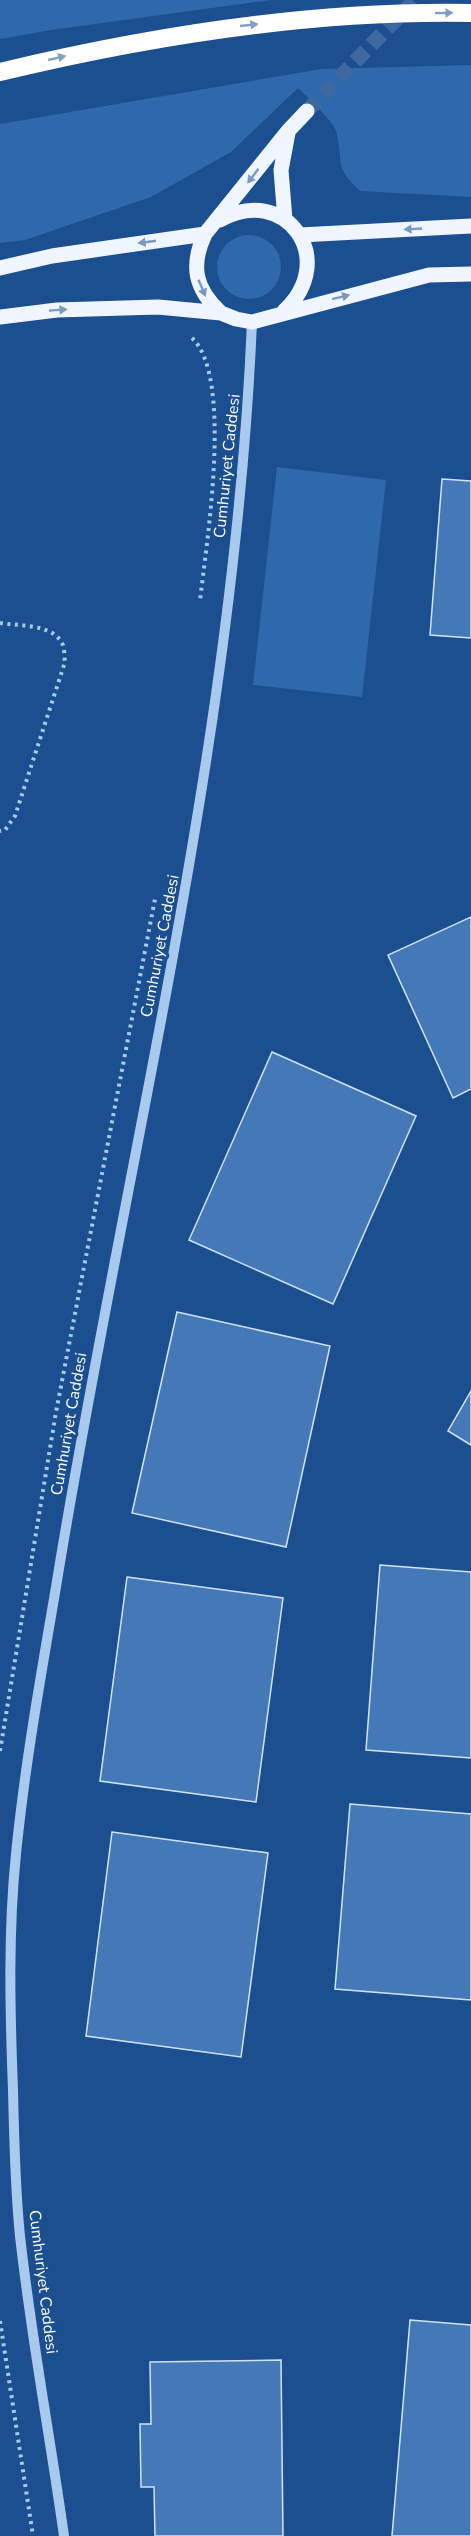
<svg xmlns="http://www.w3.org/2000/svg" width="471" height="2536" font-family="'Nunito Sans',sans-serif">
	<style>
		.green { fill: #2e69ad }
		.building { fill: #4478b7; stroke: #cfe3fa; stroke-width: 1.5 }
		.lines { fill: none; stroke-linecap: round; stroke-linejoin: round }
		.major-tunnel { stroke: #3d69a0; stroke-width: 15; stroke-dasharray: 15 8; stroke-linecap: butt }
		.path { stroke: #a9c9ee; stroke-width: 4; stroke-dasharray: 3 4.5; stroke-linecap: butt }
		.minor { stroke: #a9c9ee; stroke-width: 10 }
		.major { stroke: #f0f6ff; stroke-width: 15 }
		.highway { stroke: #fff; stroke-width: 18 }
		.oneway { fill: #829ec1 }
		.oneway2 { fill: #7b9ac1 }
		.labels { text-anchor: middle; dominant-baseline: central; stroke-width: 6; stroke-linejoin: round; paint-order: stroke }
		.street-label { font-size: 16px; fill: #fff; stroke: #1b4f8f }
	</style>
	<rect width="100%" height="100%" fill="#1b4f8f"/>
	<path class="green" d="M0 0H271L51 30 0 39Z
		M471 65V197L360 191C333 166 344 162 336 131 333 121 307 97 298 88L231 152 151 197 25 240 0 243V124L321 69Z
		M217 267a32 32 0 1 1 64 0a32 32 0 1 1-64 0Z
		M277 467 386 480 362 697 253 685Z"/>
	<path class="building" d="M442 479 471 481V638L430 635Z
		M471 917V1089L453 1098 388 955Z
		M272 1052 416 1116 333 1304 189 1240Z
		M177 1312 330 1346 286 1547 132 1513Z
		M471 1391V1445L448 1431Z
		M380 1565 471 1572V1758L366 1750Z
		M127 1577 283 1598 256 1802 100 1781Z
		M350 1804 471 1814V2000L335 1989Z
		M112 1832 268 1853 241 2057 86 2036Z
		M410 2320 471 2325V2536H392Z
		M281 2360 283 2536H155L154 2487H141L140 2424H151L150 2362Z"/>
	<g class="lines">
		<path class="major-tunnel" d="M307 111 415 0"/>
		<path class="path" d="M192 338C234 377 206 545 200 601
			M0 623C19 626 52 624 62 643 65 648 64 656 65 662L15 816 5 830 0 831
			M0 1751 56 1412 155 899
			M0 2321 33 2536"/>
		<path class="minor" d="M64 2536C50 2436 31 2336 20 2236 15 2187 14 2138 13 2090 10 2011 8 1932 16 1854 25 1764 41 1675 56 1587 124 1166 234 750 252 322"/>
		<path class="major" d="M220 220C285 183 340 259 284 311
			M285 220 281 170 288 133
			M300 235 471 226
			M0 268 52 256 205 234
			M221 313C195 289 190 266 205 234L288 131 307 111
			M0 317 57 310 158 307 221 313 236 319 252 322 429 275 471 274"/>
		<path class="highway" d="M0 72C154 35 312 10 471 13"/>
	</g>
	<defs><path id="oneway-solid" d="M-6-.8H1V-3.2L6.5 0L1 3.2V.8H-6Z" transform="scale(1.5)"/></defs>
	<g class="oneway">
		<use href="#oneway-solid" transform="translate(444 13) rotate(-1)"/>
		<use href="#oneway-solid" transform="translate(249 25) rotate(-6)"/>
		<use href="#oneway-solid" transform="translate(57 58) rotate(-13)"/>
	</g>
	<g class="oneway2">
		<use href="#oneway-solid" transform="translate(253 176) rotate(127)"/>
		<use href="#oneway-solid" transform="translate(413 229) rotate(177)"/>
		<use href="#oneway-solid" transform="translate(147 242) rotate(172)"/>
		<use href="#oneway-solid" transform="translate(202 288) rotate(67)"/>
		<use href="#oneway-solid" transform="translate(341 297) rotate(-14)"/>
		<use href="#oneway-solid" transform="translate(58 310) rotate(-4)"/>
	</g>
	<g class="labels">
		<g class="street-label">
			<text transform="translate(227 466) rotate(-84)">Cumhuriyet Caddesi</text>
			<text transform="translate(160 946) rotate(-79)">Cumhuriyet Caddesi</text>
			<text transform="translate(69 1424) rotate(-80)">Cumhuriyet Caddesi</text>
			<text transform="translate(43 2282) rotate(83)">Cumhuriyet Caddesi</text>
		</g>
	</g>
</svg>
